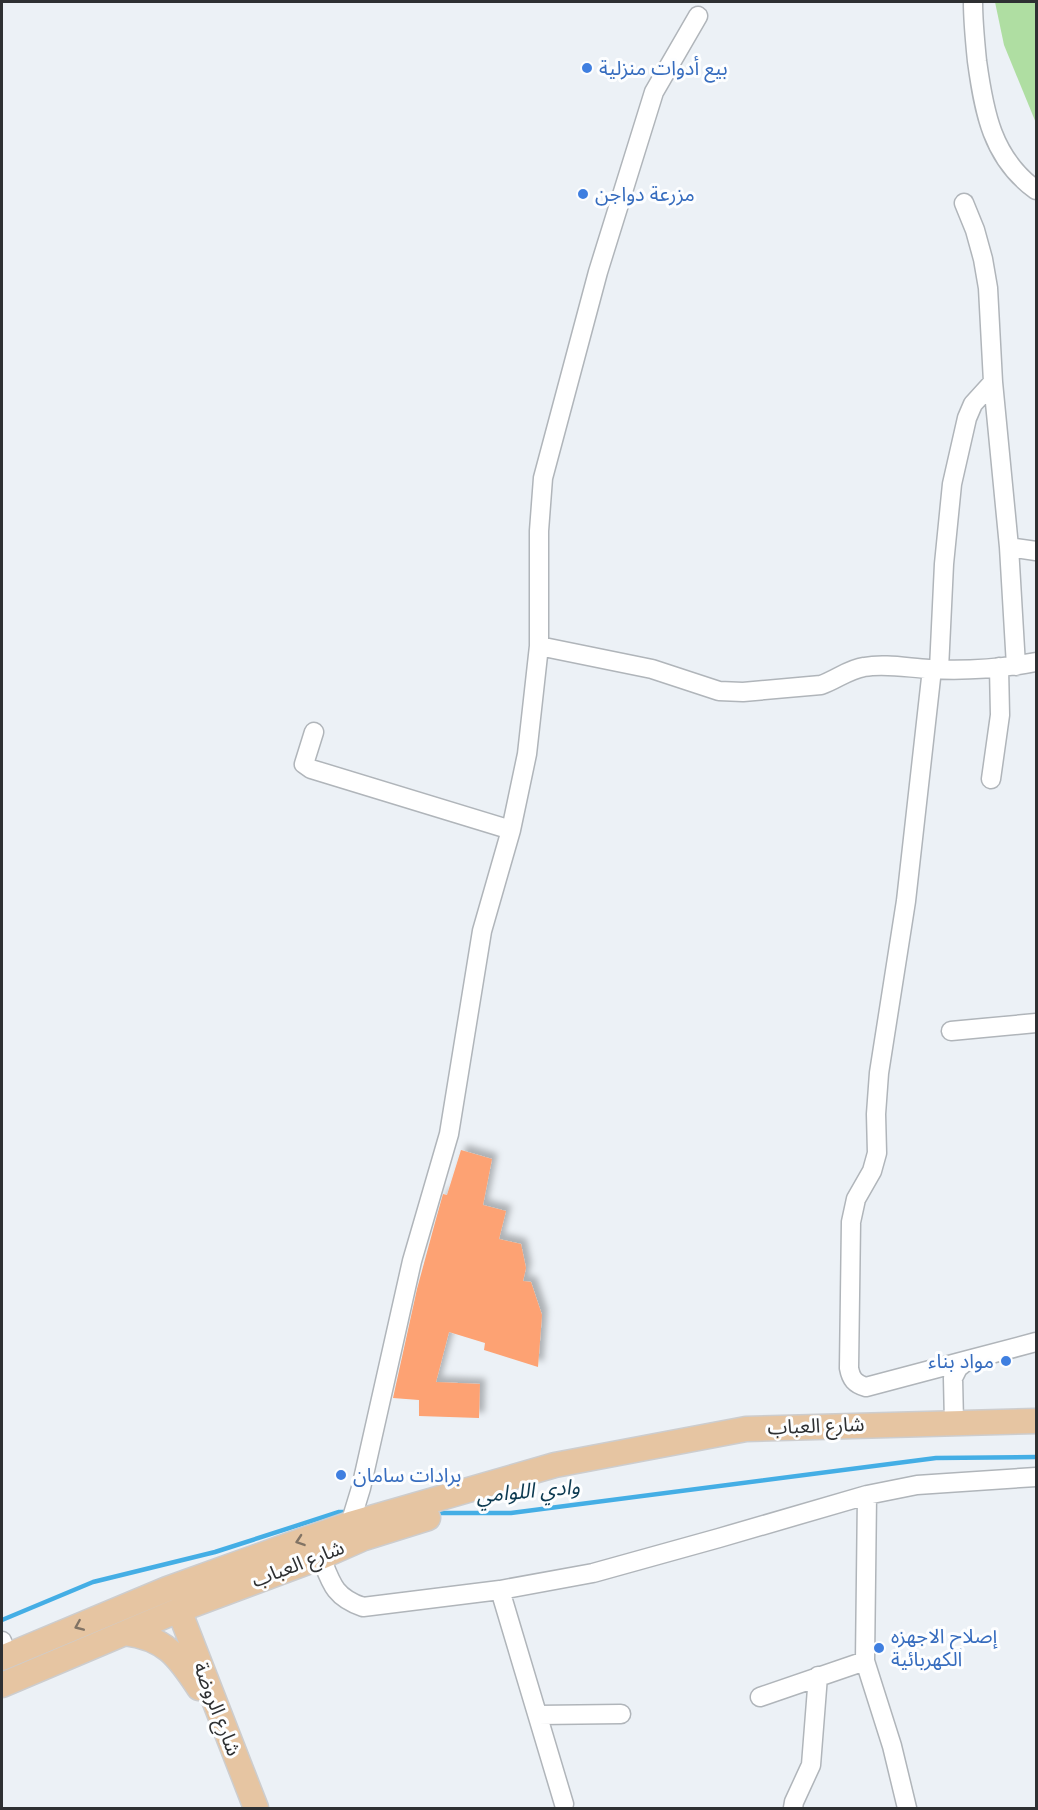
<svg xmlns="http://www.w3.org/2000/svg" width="1038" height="1810" font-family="'Nunito Sans','Noto Sans Arabic',sans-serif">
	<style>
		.green { fill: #afdea2 }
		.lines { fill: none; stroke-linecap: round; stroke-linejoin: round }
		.stream { stroke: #44aee5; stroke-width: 4.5 }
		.building { fill: #fda273; filter: url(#shadow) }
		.minor-casing { stroke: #b0b5ba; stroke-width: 21 }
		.major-casing { stroke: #cdcdce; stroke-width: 27 }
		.minor { stroke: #fff; stroke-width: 18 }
		.major { stroke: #e6c5a2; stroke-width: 24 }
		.oneway { stroke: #817364 }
		.shop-dot { fill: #3f7fe0; stroke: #fdfeff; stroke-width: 2 }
		.labels { text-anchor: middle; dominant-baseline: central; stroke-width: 6; stroke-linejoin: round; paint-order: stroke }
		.shop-label { font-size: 20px; fill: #366cbe; stroke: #fdfeff; text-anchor: start }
		.street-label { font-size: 20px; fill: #2e3032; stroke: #fdfeff }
		.water-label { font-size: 21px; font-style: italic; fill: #0c3a51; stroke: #fdfeff }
	</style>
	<defs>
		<filter id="shadow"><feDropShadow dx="5.5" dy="-5.5" stdDeviation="3" flood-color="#0004"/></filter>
	</defs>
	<rect width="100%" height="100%" fill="#ecf1f6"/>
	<path class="green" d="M995 2H1036V123L1004 45Z"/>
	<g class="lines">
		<path class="stream" d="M433 1513H511L936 1458 1036 1457
			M2 1620 93 1582 215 1552 339 1512H350"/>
	</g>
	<path class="building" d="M461 1150 492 1159 483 1205 506 1211 499 1239 521 1244 526 1268 523 1281 531 1282 542 1315 538 1367 484 1350 485 1343 449 1332 436 1382 480 1384 479 1418 419 1416V1400L393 1398 417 1289 436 1219 443 1194 447 1195Z"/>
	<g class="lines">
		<g class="minor-casing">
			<path id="minor" d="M973 2C973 22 975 41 977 61 984 112 992 158 1036 190
				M964 203 975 230 983 259 988 288 993 382 1009 547 1016 666
				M1009 547 1036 551
				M539 646 652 669 719 691 743 692 821 685C836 680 849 669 864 667 885 663 909 668 929 669 963 671 1004 668 1036 662
				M932 669 906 901 879 1073 876 1114 877 1153 872 1171 856 1199 851 1222 849 1368C851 1379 855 1384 866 1387L968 1360
				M939 669 944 564 952 484 967 418 973 404 993 382
				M314 732 304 764 311 769 511 830
				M991 779 1000 715 999 667
				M951 1031 1036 1023
				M954 1423 953 1378 958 1368 968 1360 1036 1342
				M867 1495 865 1661 892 1746 907 1808
				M350 1524 361 1488 412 1261 449 1134 482 931 511 830 527 754 539 646V531L543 478 598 272 654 92 698 16
				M321 1557C331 1583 334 1597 363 1607L500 1590 593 1573 719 1538 867 1495 917 1485 1036 1477
				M500 1590 564 1804
				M2 1641 7 1655
				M760 1697 865 1661
				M538 1715 621 1714
				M793 1808 794 1802 811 1765 818 1676"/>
		</g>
		<g class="major-casing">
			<path id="major" d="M179 1610 256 1808
				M125 1633C165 1638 178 1656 199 1688
				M2 1658 167 1589 295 1543 350 1524 555 1465 746 1429 1036 1421
				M2 1685 179 1610 321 1557 364 1538 428 1518"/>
		</g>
		<use href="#minor" class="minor"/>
		<use href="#major" class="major"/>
	</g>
	<defs><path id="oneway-chevron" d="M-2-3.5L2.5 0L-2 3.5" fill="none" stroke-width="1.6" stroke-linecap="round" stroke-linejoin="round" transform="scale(1.5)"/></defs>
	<g class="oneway">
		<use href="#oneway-chevron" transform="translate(300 1541) rotate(161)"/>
		<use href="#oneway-chevron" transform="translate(79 1626) rotate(157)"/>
	</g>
	<g class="shop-dot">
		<circle cx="587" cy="68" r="6"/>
		<circle cx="583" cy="194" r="6"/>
		<circle cx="1006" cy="1361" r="6"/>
		<circle cx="341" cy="1475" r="6"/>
		<circle cx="879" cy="1648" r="6"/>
	</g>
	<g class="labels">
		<g class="shop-label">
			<text x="599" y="68">بيع أدوات منزلية</text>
			<text x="595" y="194">مزرعة دواجن</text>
			<text x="994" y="1361" text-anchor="end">مواد بناء</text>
			<text x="353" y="1475">برادات سامان</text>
			<text x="891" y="1636">إصلاح الاجهزه<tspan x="891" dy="23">الكهربائية</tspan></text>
		</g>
		<g class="street-label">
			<text transform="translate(816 1426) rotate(-2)">شارع العباب</text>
			<text transform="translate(298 1564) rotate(-21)">شارع العباب</text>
			<text transform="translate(217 1709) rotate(69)">شارع الروضة</text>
		</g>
		<g class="water-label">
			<text transform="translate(528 1491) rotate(-5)">وادي اللوامي</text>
		</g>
	</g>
	<rect width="1038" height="1810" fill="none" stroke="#2e3032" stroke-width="6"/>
</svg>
